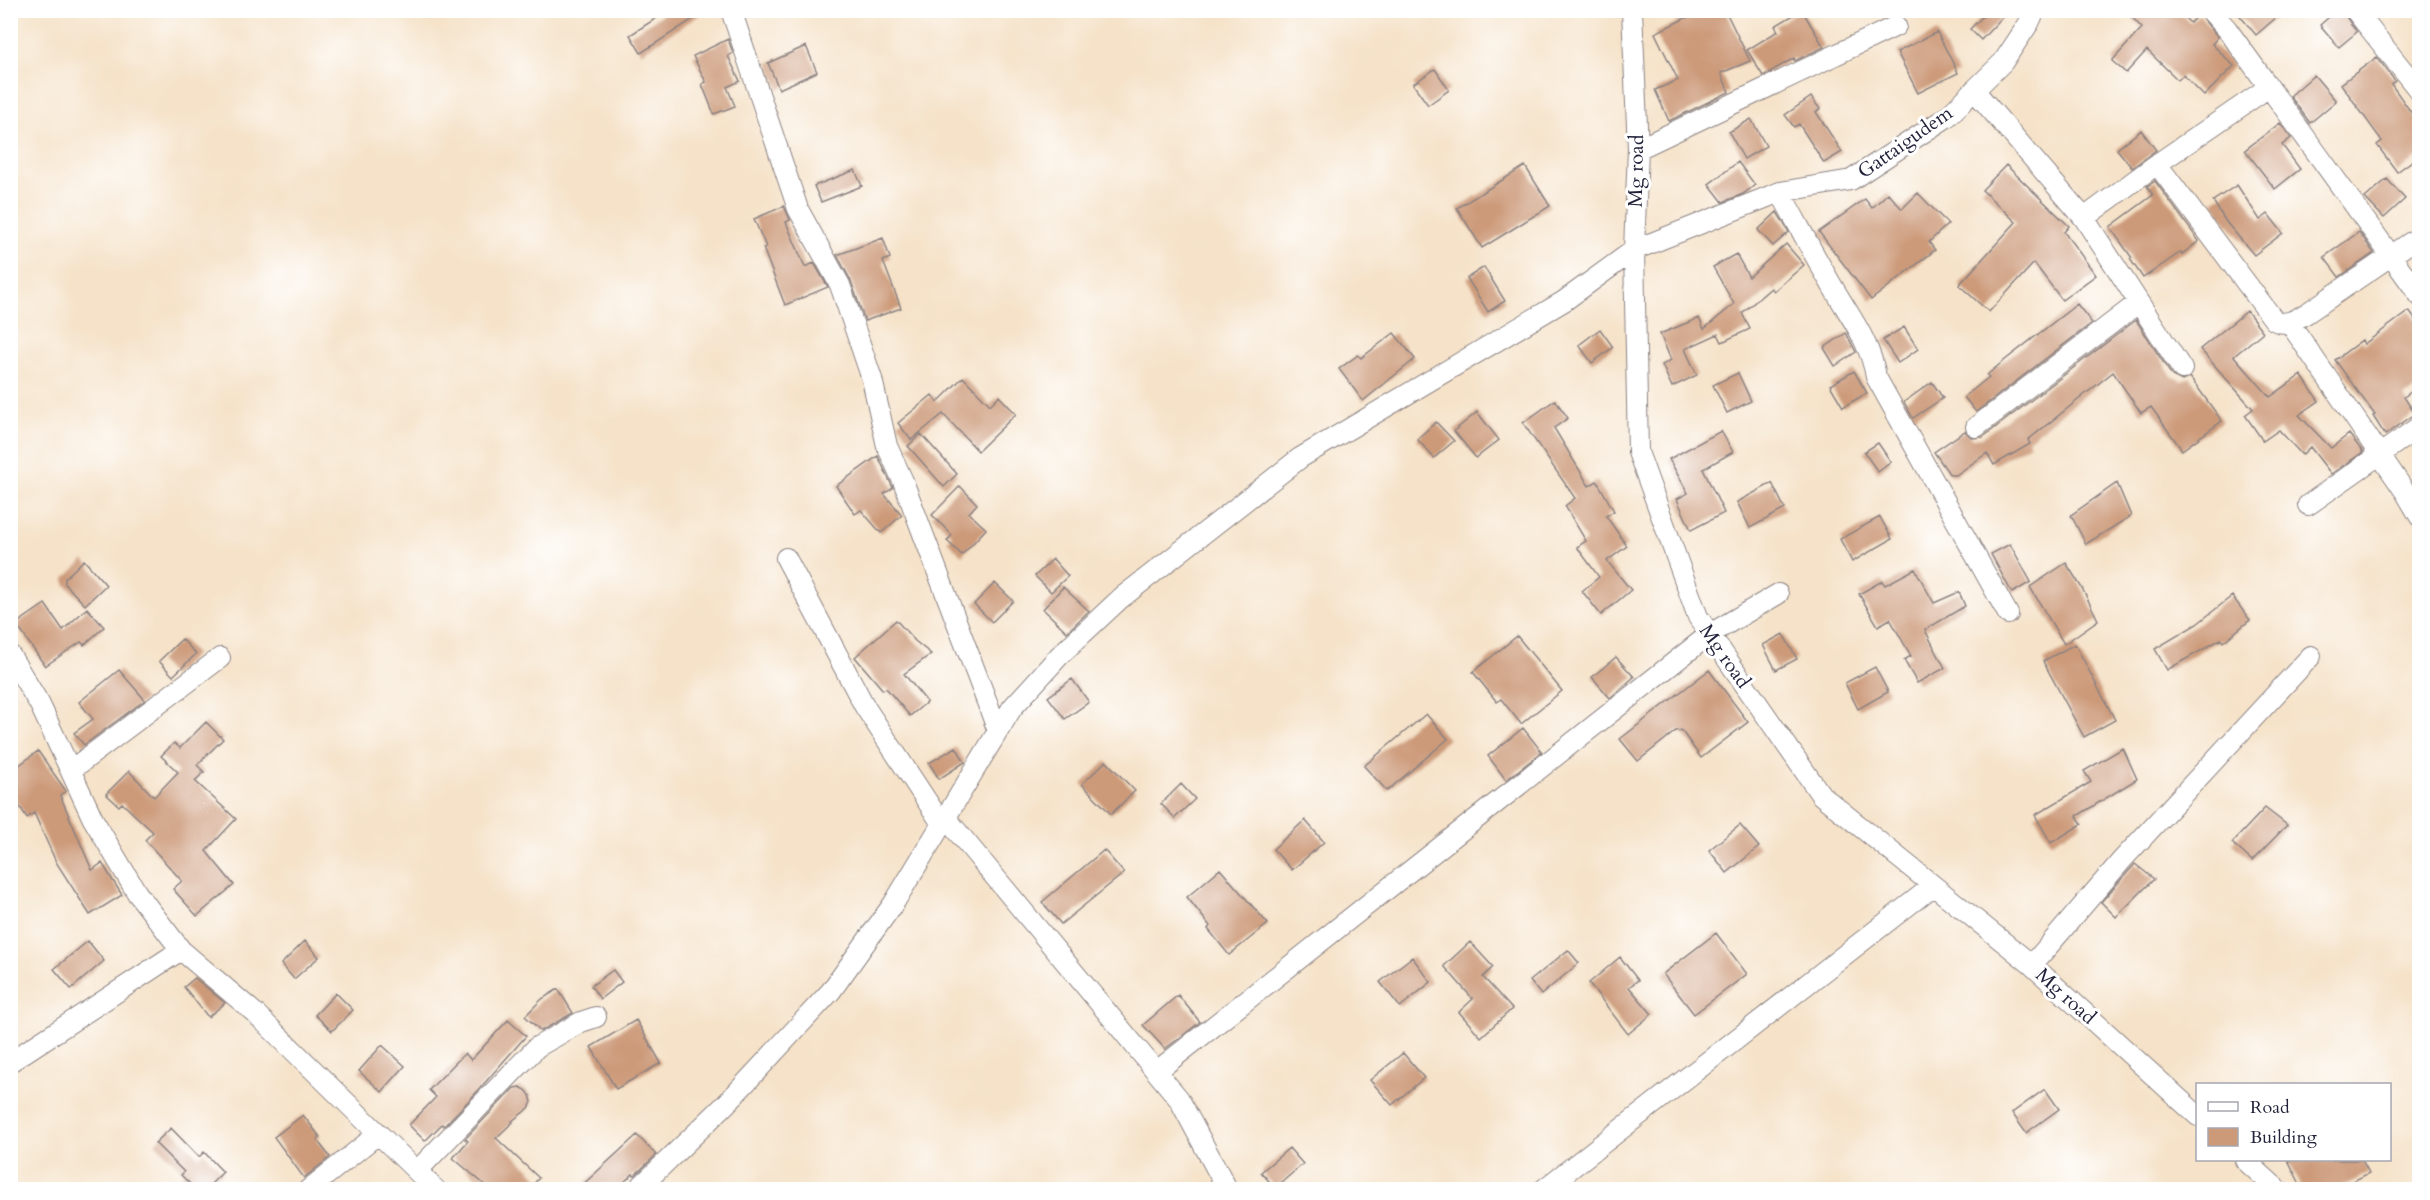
<svg xmlns="http://www.w3.org/2000/svg" width="2430" height="1200" font-family="Cardo,serif">
	<style>
		.building { fill: #cc9a79 }
		.lines { fill: none; stroke-linecap: round; stroke-linejoin: round }
		.minor-casing { stroke: #8c8282; stroke-width: 22 }
		.minor { stroke: #fff; stroke-width: 20 }
		.labels { text-anchor: middle; dominant-baseline: central; stroke-width: 6; stroke-linejoin: round; paint-order: stroke }
		.street-label { font-size: 20px; fill: #22223b; stroke: #fff }
	</style>
	<rect width="100%" height="100%" fill="#fff"/>
	<filter id="ink" filterUnits="userSpaceOnUse"><feTurbulence type="fractalNoise" baseFrequency=".0167" numOctaves="2"/><feDisplacementMap in="SourceGraphic" scale="12" xChannelSelector="R" yChannelSelector="G"/><feConvolveMatrix kernelMatrix="1 2 1 2 8 2 1 2 1" color-interpolation-filters="sRGB"/></filter>
	<filter id="wash" filterUnits="userSpaceOnUse"><feTurbulence type="fractalNoise" baseFrequency=".008" numOctaves="4" result="noise"/><feDisplacementMap in="SourceGraphic" scale="24" xChannelSelector="R" yChannelSelector="G"/><feGaussianBlur stdDeviation="1.35" result="paint"/><feColorMatrix in="noise" values="0 0 0 0 0 0 0 0 0 0 0 0 0 0 0 0 0 1.4 0 .05"/><feComposite in="paint" operator="in"/></filter>
	<g filter="url(#wash)">
		<rect width="100%" height="100%" fill="#f5e2c8"/>
		<g id="blocks">
			<path class="building" d="M669 10H707L641 53 630 35Z
				M1702 10H1725L1750 61 1721 73 1729 92 1669 121 1655 90 1678 80 1655 33Z
				M1802 10 1824 47 1795 61 1794 58 1763 76 1747 50 1778 31 1775 26Z
				M1989 10H2009L1981 40 1970 29Z
				M2125 10H2177L2190 23 2199 14 2218 37 2212 44 2234 66 2204 96 2183 75 2178 80 2147 50 2126 73 2112 61 2142 28Z
				M2235 10H2285L2256 35Z
				M2337 10H2343L2346 17 2357 32 2339 47 2320 25Z
				M1937 32 1958 73 1918 93 1897 52Z
				M728 39 733 53 728 56 740 81 727 87 735 106 714 114 702 84 706 82 693 56Z
				M806 46 817 72 779 89 768 63Z
				M2377 57 2395 81 2391 84 2420 125V155L2397 172 2377 145 2382 141 2341 84Z
				M1435 69 1449 90 1428 105 1413 84Z
				M2314 75 2336 101 2310 123 2290 96Z
				M1811 97 1820 109 1816 112 1842 152 1824 163 1799 124 1794 127 1785 115Z
				M1751 119 1766 146 1744 159 1729 132Z
				M2280 123 2291 138 2282 145 2300 169 2275 189 2245 150Z
				M2141 130 2156 150 2132 168 2117 149Z
				M1738 162 1755 185 1743 194 1723 202 1709 184Z
				M2006 165 2069 226 2064 232 2096 275 2062 300 2034 263 1989 312 1959 285 2016 222 1982 190Z
				M1525 166 1550 206 1482 248 1457 208Z
				M855 170 862 186 821 202 814 186Z
				M2387 179 2405 199 2384 218 2365 198Z
				M2155 181 2199 241 2182 254 2181 252 2143 278 2130 259 2132 258 2110 227 2153 195 2147 186Z
				M2237 185 2260 220 2268 214 2283 233 2254 255 2226 222 2213 201Z
				M1888 193 1902 209 1918 193 1948 224 1929 242 1935 250 1871 300 1819 232 1865 199 1872 208Z
				M784 206 790 220 786 222 805 267 814 263 828 287 785 305 763 248 766 247 754 219Z
				M1777 212 1789 232 1773 246 1758 230Z
				M2359 232 2374 253 2339 277 2324 257Z
				M883 238 890 258 883 261 901 308 865 321 851 281 837 255Z
				M1786 244 1804 265 1774 291 1771 288 1742 313 1750 329 1722 342 1718 334 1685 349 1697 375 1672 387 1662 365 1671 360 1660 334 1699 318 1704 329 1734 304 1713 267 1736 254 1749 277Z
				M1484 267 1505 301 1488 312 1467 278Z
				M2077 304 2092 323 1976 412 1964 397 1989 377 1987 375 2000 364Z
				M2247 311 2263 332 2234 356 2270 397 2301 375 2319 401 2299 415 2331 448 2349 434 2363 452 2331 474 2310 447 2302 455 2279 430 2263 441 2245 415 2253 409 2200 349Z
				M2409 311 2420 326V385L2404 397 2415 414 2385 435 2373 416 2375 415 2335 360 2362 340 2364 344Z
				M2136 320 2172 376 2182 381 2190 377 2222 421 2182 450 2151 407 2141 413 2113 372 2028 440 2030 444 1994 465 1987 453 1956 475H1950L1934 452 1965 431 1972 438 1983 437Z
				M1904 327 1918 349 1898 363 1883 340Z
				M1600 329 1613 347 1592 363 1579 345Z
				M1394 333 1415 359 1363 401 1339 369 1358 355 1361 358Z
				M1846 333 1856 352 1835 366 1824 348Z
				M1854 371 1867 393 1843 407 1830 385Z
				M1738 373 1751 401 1727 413 1713 385Z
				M963 377 990 405 999 396 1016 414 978 451 943 414 911 440 898 423 932 395 938 402Z
				M1932 382 1943 398 1913 418 1904 402Z
				M1555 400 1568 418 1554 428 1589 486 1597 481 1614 511 1606 516 1627 546 1607 561 1631 590 1601 615 1582 591 1599 577 1577 547 1586 541 1565 506 1575 498 1523 423Z
				M1477 412 1499 440 1476 458 1454 431Z
				M1436 422 1454 441 1434 458 1417 439Z
				M1721 431 1733 452 1703 469 1724 513 1691 530 1677 499 1688 493 1669 459Z
				M921 434 957 474 944 487 908 446Z
				M1878 443 1891 462 1878 472 1864 452Z
				M878 456 893 488 884 494 902 515 881 533 861 510 855 514 836 486Z
				M1772 483 1785 509 1750 528 1737 502Z
				M2117 483 2131 516 2086 544 2071 515Z
				M960 486 977 504 969 513 986 529 962 555 947 541 952 535 932 515Z
				M1880 517 1892 539 1852 562 1840 539Z
				M2010 544 2031 582 2012 593 1991 554Z
				M1053 559 1068 576 1051 592 1035 576Z
				M84 560 106 585 85 605 65 584V578Z
				M2066 563 2082 588 2098 620 2064 644 2030 587Z
				M1915 569 1934 603 1959 592 1965 606 1925 630 1945 668 1917 683 1904 660 1911 656 1890 619 1878 626 1859 594 1882 581 1885 585Z
				M995 583 1013 601 992 622 974 604Z
				M1063 587 1089 611 1067 632 1043 609Z
				M2232 596 2250 620 2223 642 2221 639 2167 670 2155 649 2197 624Z
				M45 604 63 630 87 608 104 627 84 645 81 642 45 666 16 624Z
				M896 620 915 641 931 654 904 674 927 702 910 716 886 688 883 690 855 657Z
				M1783 634 1797 659 1776 670 1763 645Z
				M1517 636 1562 691 1521 724 1501 699 1497 702 1473 672Z
				M182 639 196 654 173 676 159 661Z
				M2075 644 2115 720 2084 737 2043 661Z
				M1616 657 1634 677 1610 698 1592 677Z
				M1875 667 1888 692 1858 709 1845 683Z
				M119 670 145 700 84 745 74 733 93 719 79 702Z
				M1709 670 1748 722 1701 758 1681 730 1679 732 1677 730 1638 761 1620 739Z
				M1072 679 1089 702 1065 719 1048 697Z
				M1426 714 1448 739 1387 791 1364 766Z
				M206 722 223 739 197 765 204 772 195 781 236 819 206 851 234 885 197 916 173 889 182 881 145 840 153 832 122 803 119 806 106 794 129 771 154 797 178 772 161 756 174 743 180 748Z
				M1523 728 1542 752 1506 780 1488 756Z
				M956 747 965 762 939 779 929 763Z
				M2123 748 2137 779 2077 816 2082 824 2051 843 2035 815 2091 782 2084 771Z
				M38 751 66 791 60 795 92 870 102 863 122 895 90 915 56 862 34 813 27 818 10 791V772Z
				M1106 761 1135 791 1111 814 1082 784Z
				M1181 784 1195 799 1175 818 1161 804Z
				M2265 808 2287 825 2252 861 2232 843Z
				M1305 820 1324 842 1292 870 1273 849Z
				M1740 825 1759 847 1727 873 1709 850Z
				M1104 850 1124 873 1061 924 1042 902Z
				M2135 864 2154 879 2116 917 2101 902Z
				M1220 869 1268 924 1229 955 1208 929 1210 926 1187 897Z
				M1716 933 1747 974 1694 1014 1663 974Z
				M88 941 104 961 71 989 54 969Z
				M305 941 319 957 294 979 281 964Z
				M1470 942 1493 967 1483 977 1512 1009 1481 1037 1459 1012 1473 999 1444 966Z
				M1568 950 1579 963 1541 995 1530 981Z
				M1412 957 1431 982 1400 1007 1380 982Z
				M1620 957 1638 980 1629 987 1652 1014 1628 1034 1589 983Z
				M613 970 622 982 600 999 591 986Z
				M195 978 225 1003 208 1017 184 987Z
				M558 989 573 1013 541 1031 525 1016 542 999Z
				M336 993 353 1010 332 1031 315 1015Z
				M1178 995 1200 1022 1165 1049 1143 1025Z
				M508 1020 526 1036 475 1094 444 1126 442 1124 425 1141 409 1125 436 1097 429 1090 465 1053 471 1060Z
				M636 1020 661 1063 616 1089 591 1047Z
				M382 1045 405 1066 382 1092 359 1071Z
				M1403 1053 1424 1078 1392 1105 1370 1080Z
				M520 1087 526 1090 530 1095 532 1102 529 1108 512 1121 513 1122 496 1138 539 1178 528 1190H491L453 1158 468 1141 465 1139 514 1088Z
				M2045 1089 2059 1109 2026 1133 2012 1113Z
				M303 1115 320 1137 317 1140 330 1157 304 1178 274 1137Z
				M171 1128 199 1157 204 1152 223 1172 205 1190H196L181 1175 184 1172 155 1143Z
				M637 1135 656 1155 635 1175 633 1174 615 1190H577Z
				M1289 1148 1303 1164 1275 1188 1261 1172Z
				M2288 1160H2362L2369 1173 2336 1190H2303Z"/>
		</g>
	</g>
	<g filter="url(#ink)">
		<use href="#blocks" fill-opacity="0" stroke="#8c8282" stroke-width="1.5"/>
		<g class="lines">
			<g class="minor-casing">
				<path id="minor" d="M731 10 798 209 840 285 872 379 887 446 903 481 998 731
					M1632 10 1638 149 1634 250 1638 452 1698 617 1821 795 2032 965 2198 1116
					M2210 10 2227 29 2420 296
					M2355 10 2420 92
					M1974 90 2084 218 2182 369
					M1638 149 1896 26
					M2157 164 2274 320C2286 327 2296 319 2307 313L2420 236
					M1780 192C1799 226 1817 261 1837 294 1853 321 1871 345 1876 377L2008 614
					M2084 218 2157 164 2269 87
					M2289 322 2404 490 2420 517
					M1976 427 2138 303
					M2308 505 2420 426
					M786 558 865 707 942 824
					M10 655 40 705 93 819 137 893 181 950 256 1014 436 1190
					M71 770 220 658
					M946 818 1179 1099 1225 1185
					M2032 965 2122 860 2311 656
					M10 1062 181 950
					M1157 1071 1710 634 1778 594
					M2245 1160 2278 1190
					M417 1171 537 1047 581 1022 596 1017
					M308 1190 378 1134
					M637 1190 726 1104 831 991 894 903 1012 708 1060 655 1121 598 1300 458 1564 301 1634 250 1780 192 1851 180 1947 117 2003 62 2029 23 2035 10
					M1543 1190 1933 886"/>
			</g>
			<use href="#minor" class="minor"/>
		</g>
	</g>
	<g class="labels">
		<g class="street-label">
			<text transform="translate(1905 142) rotate(-35)">Gattaigudem</text>
			<text transform="translate(1636 171) rotate(-89)">Mg road</text>
			<text transform="translate(1725 656) rotate(55)">Mg road</text>
			<text transform="translate(2066 996) rotate(42)">Mg road</text>
		</g>
	</g>
	<rect width="2430" height="1200" fill="none" stroke="#fff" stroke-width="36"/>
	<rect x="2196" y="1083" width="195" height="78" fill="#ffffff" stroke="#a7a7b1" stroke-width="1.5"/>
	<rect x="2208" y="1102" width="30" height="9" fill="#ffffff" stroke="#a7a7b1" stroke-width="1.5"/>
	<text x="2250" y="1113" font-size="18" fill="#22223b">Road</text>
	<rect x="2208" y="1128" width="30" height="18" fill="#cc9a79" stroke="#a7a7b1" stroke-width="1.5"/>
	<text x="2250" y="1143" font-size="18" fill="#22223b">Building</text>
</svg>
